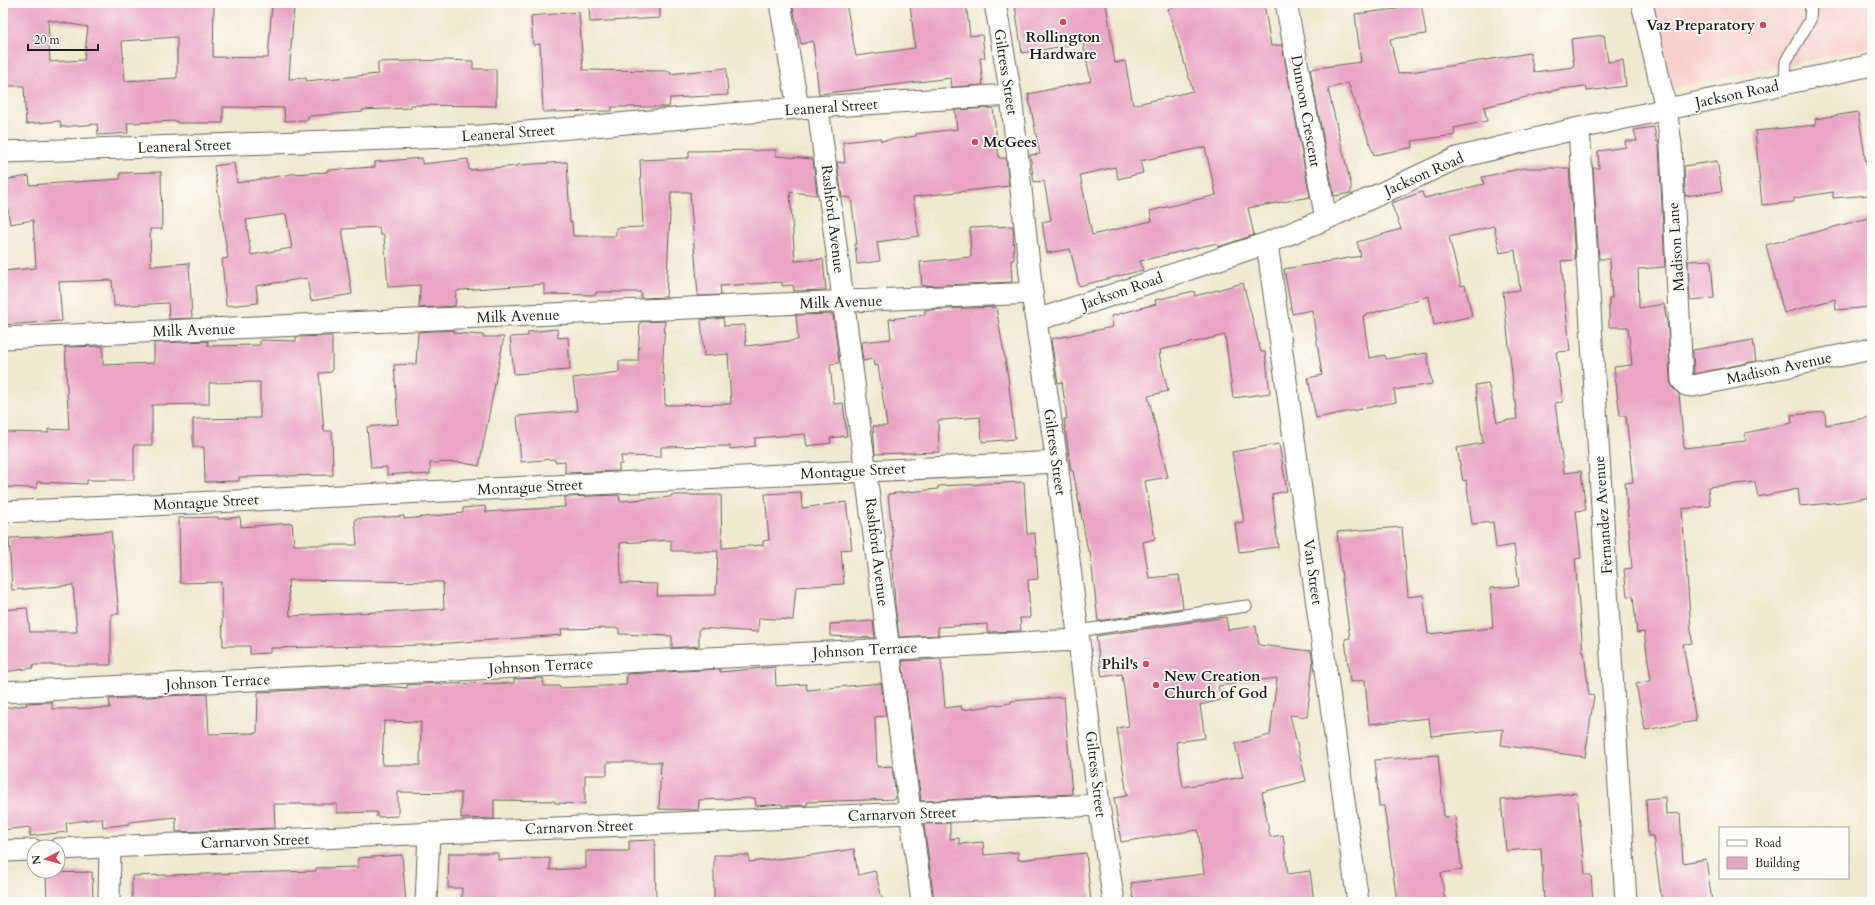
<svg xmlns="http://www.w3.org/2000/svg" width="1875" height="905" font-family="Cardo,serif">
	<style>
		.built { fill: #f7d0cc }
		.building { fill: #e9a5c3; fill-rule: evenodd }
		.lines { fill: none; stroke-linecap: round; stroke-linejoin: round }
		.service-casing { stroke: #66645b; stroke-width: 13 }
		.minor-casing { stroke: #66645b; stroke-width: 23 }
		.service { stroke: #fff; stroke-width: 11 }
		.minor { stroke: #fff; stroke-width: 21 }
		.poi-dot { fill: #d1495b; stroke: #fdfcf7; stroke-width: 1.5 }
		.labels { text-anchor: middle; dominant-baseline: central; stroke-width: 3.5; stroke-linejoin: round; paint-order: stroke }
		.poi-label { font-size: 15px; font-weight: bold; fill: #1c1c1c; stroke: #fdfcf7; text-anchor: end }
		.street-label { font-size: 15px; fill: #1c1c1c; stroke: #fdfcf7 }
	</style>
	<rect width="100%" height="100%" fill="#fdfcf7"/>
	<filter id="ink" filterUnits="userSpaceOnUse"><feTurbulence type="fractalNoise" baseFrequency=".025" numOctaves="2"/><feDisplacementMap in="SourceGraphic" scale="8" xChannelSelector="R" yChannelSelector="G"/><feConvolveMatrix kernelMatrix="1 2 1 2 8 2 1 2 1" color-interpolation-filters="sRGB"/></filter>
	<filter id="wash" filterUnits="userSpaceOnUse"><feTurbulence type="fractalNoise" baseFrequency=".012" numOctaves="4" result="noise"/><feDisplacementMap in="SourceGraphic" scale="16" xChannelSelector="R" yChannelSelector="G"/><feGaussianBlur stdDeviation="0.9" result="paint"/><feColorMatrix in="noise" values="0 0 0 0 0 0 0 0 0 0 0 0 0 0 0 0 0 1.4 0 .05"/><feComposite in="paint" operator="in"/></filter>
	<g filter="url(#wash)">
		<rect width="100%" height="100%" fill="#efe9cf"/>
		<path class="built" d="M1651 3H1872V47L1666 90Z"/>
		<g id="blocks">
			<path class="building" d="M3 3H214L213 57 268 58 272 3H294L289 79 306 78V81L378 74V62L446 60 473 61V69H496V106L410 105 411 108 362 110 363 112 308 116V120L285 121 284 108 223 107V123H177V121L127 123 128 133 98 135 97 124 61 127 60 121 26 124 24 86H3ZM48 20 88 27 84 60 50 62ZM177 37V78L125 81 122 41Z
				M589 3H660V18L590 22Z
				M792 3H846L856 56 915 48 910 3H966L970 36 982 35 985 58H980L983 85 952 87 951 78 819 94 813 41 801 44Z
				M1025 3H1106L1115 63 1125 61 1133 105 1193 91 1168 9 1187 3H1264L1271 46 1282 45 1310 197 1248 208 1254 235 1218 247 1217 243 1140 261 1143 270 1079 286 1070 249 1047 253 1042 222 1051 220 1044 181 1034 182 1030 155 1040 154 1028 94 1091 81 1083 43 1022 53 1015 5ZM1205 147 1216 195 1150 211 1152 221 1092 235 1080 175 1115 167 1118 179 1143 173 1140 161Z
				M1396 3H1421L1426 34 1390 39 1398 74 1530 53 1534 72 1574 67 1571 39 1604 35 1608 62 1623 60 1626 86 1587 91 1586 86 1560 89 1484 107 1487 121 1454 128 1455 135 1412 141 1413 147 1374 155 1348 83 1328 89 1351 185V193L1334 196 1310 69 1361 62 1355 14 1397 9Z
				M579 12 583 70 670 71V74L726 68 728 95 670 98 669 107H612V111L543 112 540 44 533 45 531 16Z
				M993 108 999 158H1006L1009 186 913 197 919 236 877 242 880 261 857 264 855 243H857L851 198 842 197 837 162 845 163 843 142 880 138 881 141 916 136V134L957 129 955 110Z
				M1858 112 1871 195 1833 198V192L1794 198V202L1762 205 1755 131 1816 125 1815 119Z
				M1654 127 1657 142H1659V145L1665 267 1638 269 1639 308 1664 304 1668 330 1670 381 1673 388 1679 394 1684 448 1746 441 1745 433 1792 423 1791 415 1825 412 1826 425 1872 417V497L1843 502 1800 506 1798 489 1758 497 1755 482 1708 487 1710 506 1682 509 1692 643 1683 644 1696 721 1645 730 1636 684 1651 681 1644 632 1637 633 1633 596H1627L1624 569 1632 568 1625 483 1633 482 1626 416H1620L1614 367 1632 365 1628 327H1609V298H1612L1610 259H1599L1593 168H1599L1598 151 1626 147 1625 141H1637L1634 130Z
				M776 150V156L813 159 817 195 790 192 795 261 823 259 826 290 794 291 793 285 782 286V282L720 286 721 295 698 296 690 192H671L666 297 641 298V292H596V295L544 294V284L461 290 456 292 455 306 419 308 420 285 388 287 384 235H380L379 227 342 229 352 294 311 301 307 278 256 286 258 303 226 306 222 259 228 258 214 166 234 163 237 183 291 174 327 172V170L375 167V162L422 158V164L468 159 469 170 518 166V165L567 162 570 222H572L573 236H616V228L643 227 640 160 689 158V151ZM286 214 292 248 251 255 246 220Z
				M1717 161 1722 191 1685 196 1684 166Z
				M1524 168H1569L1575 260 1561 261 1570 351 1556 352 1563 402 1555 403 1564 473 1581 471 1586 510 1576 511 1581 558 1575 559 1583 652H1584L1589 695 1594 696 1585 757 1501 745 1503 729 1431 736 1429 718 1369 724 1365 680 1350 682 1345 639 1350 638 1342 579 1337 532 1402 527 1408 597 1423 595 1428 634 1493 628 1490 588 1519 586 1514 545 1496 548 1493 522 1472 524 1466 480 1463 481 1457 448 1483 443 1475 385 1488 383 1497 422 1517 419 1503 292 1520 290 1515 250 1500 253 1494 226 1449 237 1461 286 1465 285 1472 316 1434 325 1429 296 1363 316 1369 358 1385 355 1386 359 1427 353 1432 384 1394 390 1396 402 1316 418 1308 378 1322 375 1312 310 1292 314 1284 269 1361 256 1357 242 1401 229 1391 203 1422 192 1424 198 1484 184 1482 177Z
				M161 172 162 229H150L151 266 189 263 192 318 169 319 168 303 114 306 112 280 59 282 62 321 3 325V271L36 268 33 220 10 224 3 180 29 176 30 185 120 179V173Z
				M1872 217V307L1836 310 1835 299 1784 313 1766 245Z
				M1013 226 1014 260H1011L1012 282 922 286 920 262 971 257 970 228Z
				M1711 260 1714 298 1690 300 1688 261Z
				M1243 283 1261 352H1265L1270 393 1233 398 1225 335 1160 350 1161 354H1159L1168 391 1148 396 1168 477 1145 481 1155 539 1143 542 1149 578 1179 575 1183 608 1098 621 1090 551H1088L1073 471H1071L1064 419H1067L1062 382 1058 383 1051 339 1113 327 1111 316 1156 304 1155 300 1194 291 1195 296Z
				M996 307 1008 377 1015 439 982 442 980 417 941 420H938L939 452 875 454 873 426H887L878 365 874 366 873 359 863 361 861 342 891 339 889 319 925 315V310Z
				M833 314 839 363 830 364 834 404 843 403 847 436 830 438 831 443 807 446 805 434 755 438V446L730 449V446L661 447V457L621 456 622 464H619V471L565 473V461L555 462 554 459 521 462 517 416 577 411 573 378 619 372V361H638L640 322 665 321 662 374H664L665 405 731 404 728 354 704 356 701 320 723 318 724 326 745 325 746 346 798 340 796 315Z
				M557 329 558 338 568 337 570 370 514 374 510 337 528 336V332Z
				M454 330V333L483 335V337H504L479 466 459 462 430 463V474L412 475V473L387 475V467L371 468 367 427 398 424 394 365 416 364 418 332Z
				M332 336V372L319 373 324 431H332L333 475 239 477V481L205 482 204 447H193V419L260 418V382L209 383V404L152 405V445H134V480H87V484L37 482V488L4 487 5 432 48 433V429L69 430 65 347 103 346V365L154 363V343L208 341V346L260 345V340L296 341V337Z
				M1753 340 1756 361 1694 374 1693 350Z
				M1279 444 1287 491 1272 494 1278 547 1239 552 1235 523 1244 522 1232 452Z
				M1024 482 1027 534 1035 533 1038 579 1028 580 1030 618H1020L1021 631 987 632V624L938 627V635L899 637 895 604 892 550H894L888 494 938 489V486Z
				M801 492 802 508 846 502 852 549 841 550 844 584 796 587 793 620 759 618 758 632 699 628V646L672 648V636L619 634V628L561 629 562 635 422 645 270 648V653L250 654V646H223L221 582 180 583 179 518 218 517V519L240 517 241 527 292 523 294 545H357L355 519 404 516V519L463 513V508L485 506 486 512 565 507V497L619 495 620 501 671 497V495H721L722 548 763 545V541L769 540 765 494ZM671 540V551H718L716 595 657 596 658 584 621 583 620 543ZM288 580 443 582 444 609 290 616Z
				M111 531 119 614H111V665H33V668L3 672V610L27 608 30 632H77L73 585 12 590 9 538 42 537Z
				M1226 617 1228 630 1256 626 1259 645 1311 651 1313 663 1307 717 1290 715 1306 781 1262 792 1270 837 1283 835 1288 874 1310 871 1314 902H1134L1131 883 1204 874 1198 830 1121 842 1114 798 1127 796 1117 728 1129 726 1122 674 1102 677 1096 636ZM1277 678 1270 735 1235 744 1243 777 1183 787 1176 742 1205 738 1200 705 1221 700 1218 686Z
				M873 621 875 638 830 636V624Z
				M941 659 945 708 961 706 962 710 1011 703V701L1064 697 1072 794 921 801 902 661Z
				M775 667 776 686 806 684 807 690 881 683 886 716 875 717 877 767 892 766 896 799 807 802V805L782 806V804L756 806 755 798 699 800 698 810 659 809 661 762H607V775H585V804L555 803V801L494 800V819L461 818V793L398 792V816L377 817V812L337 813V804H274L275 828 176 832V817L129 822 130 824 103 827 102 818 66 823 67 832 30 836V827L3 830V708L27 705 26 703 52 702V709L110 708 109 699 207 694 209 734 257 733 258 692 384 686 407 688V685L441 683V684L514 683V679L543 678 544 686H560V688L626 685 627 674 720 669V672ZM384 721 421 722 420 765H382Z
				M1438 755 1444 817 1455 816 1462 870 1441 873 1445 902H1397L1384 806H1379L1375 760Z
				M1577 793 1585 875H1591L1593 902H1544L1541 848 1506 851 1501 800Z
				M1665 797 1666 814 1680 813 1683 863 1706 859 1712 902H1662L1653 836H1648L1646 799Z
				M950 823V839L959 838V844L983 842 984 855 1018 852V860L1086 853 1091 902 934 901 924 824Z
				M655 840 656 902H462V888H448L449 853H498V860L550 858V870L586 868V851H629V841Z
				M854 849 858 875 875 871 883 902H714V855H749V862L813 855Z
				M402 855 406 902H132V876L316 871V868L358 867V858Z
				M92 872 93 902H47L46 873Z"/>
		</g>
	</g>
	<g filter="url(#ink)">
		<use href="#blocks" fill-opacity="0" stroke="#66645b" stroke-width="1"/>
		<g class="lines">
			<g class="service-casing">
				<path id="service" d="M1785 84 1786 61 1810 20 1811 3
					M1078 631 1246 606"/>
			</g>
			<g class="minor-casing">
				<path id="minor" d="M780 3 798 108
					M995 3 1011 95 1032 293 1057 462 1099 805 1114 902
					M1286 3 1326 219
					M1642 3 1666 109 1671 144 1682 380 1686 385 1693 386 1872 349
					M818 108 922 902
					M1579 128 1626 902
					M3 152 480 136 798 108 1011 95
					M1267 243 1358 902
					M1037 320 1267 243 1326 219 1457 158 1579 128 1872 65
					M3 338 1032 293
					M3 512 1057 462
					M3 692 1079 640
					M58 849 1099 805
					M3 851 34 850
					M109 902 110 847
					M426 902 429 833"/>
			</g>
			<use href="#service" class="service"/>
			<use href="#minor" class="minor"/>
		</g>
	</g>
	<g class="poi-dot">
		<circle cx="1063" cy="22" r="4"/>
		<circle cx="1763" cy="25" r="4"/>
		<circle cx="975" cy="142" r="4"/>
		<circle cx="1146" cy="664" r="4"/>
		<circle cx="1156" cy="685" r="4"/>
	</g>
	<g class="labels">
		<g class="poi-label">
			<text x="1755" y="25">Vaz Preparatory</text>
			<text x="1063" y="37" text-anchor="middle">Rollington<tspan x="1063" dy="17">Hardware</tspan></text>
			<text x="983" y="142" text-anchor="start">McGees</text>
			<text x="1138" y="664">Phil's</text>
			<text x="1164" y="676" text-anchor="start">New Creation<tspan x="1164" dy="17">Church of God</tspan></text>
		</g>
		<g class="street-label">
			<text transform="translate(1006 72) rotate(81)">Giltress Street</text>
			<text transform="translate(1737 94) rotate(-12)">Jackson Road</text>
			<text transform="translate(831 107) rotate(-4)">Leaneral Street</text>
			<text transform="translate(1306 111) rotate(80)">Dunoon Crescent</text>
			<text transform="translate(508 133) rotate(-4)">Leaneral Street</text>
			<text transform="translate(184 146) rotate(-2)">Leaneral Street</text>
			<text transform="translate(1424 174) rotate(-24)">Jackson Road</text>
			<text transform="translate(833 219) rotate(83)">Rashford Avenue</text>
			<text transform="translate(1676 247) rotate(-94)">Madison Lane</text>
			<text transform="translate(1122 291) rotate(-19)">Jackson Road</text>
			<text transform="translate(841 302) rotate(-2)">Milk Avenue</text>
			<text transform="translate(518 316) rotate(-2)">Milk Avenue</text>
			<text transform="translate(194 330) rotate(-2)">Milk Avenue</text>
			<text transform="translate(1779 368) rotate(-12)">Madison Avenue</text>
			<text transform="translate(1055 452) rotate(82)">Giltress Street</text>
			<text transform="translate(853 471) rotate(-3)">Montague Street</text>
			<text transform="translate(530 487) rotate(-3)">Montague Street</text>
			<text transform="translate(206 502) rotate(-3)">Montague Street</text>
			<text transform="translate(1603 515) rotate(-94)">Fernandez Avenue</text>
			<text transform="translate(877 552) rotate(83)">Rashford Avenue</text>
			<text transform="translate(1313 572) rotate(82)">Van Street</text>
			<text transform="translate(865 650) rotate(-3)">Johnson Terrace</text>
			<text transform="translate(541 666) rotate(-3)">Johnson Terrace</text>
			<text transform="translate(218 682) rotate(-3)">Johnson Terrace</text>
			<text transform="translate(1096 774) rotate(83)">Giltress Street</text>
			<text transform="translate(902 814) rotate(-2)">Carnarvon Street</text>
			<text transform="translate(579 827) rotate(-2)">Carnarvon Street</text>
			<text transform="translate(255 841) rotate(-2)">Carnarvon Street</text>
		</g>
	</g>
	<rect width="1875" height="905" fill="none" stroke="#fdfcf7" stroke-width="16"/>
	<rect x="1719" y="827" width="130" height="52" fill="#fdfcf7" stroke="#a3a29f"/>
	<rect x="1727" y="840" width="20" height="6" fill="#ffffff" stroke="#a3a29f"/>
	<text x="1755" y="847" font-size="12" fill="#1c1c1c">Road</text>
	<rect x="1727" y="857" width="20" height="12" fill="#e9a5c3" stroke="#a3a29f"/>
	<text x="1755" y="867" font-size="12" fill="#1c1c1c">Building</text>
	<g transform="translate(46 859) rotate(264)"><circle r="19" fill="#fdfcf7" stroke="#a3a29f"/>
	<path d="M0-3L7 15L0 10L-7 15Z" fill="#d1495b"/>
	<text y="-6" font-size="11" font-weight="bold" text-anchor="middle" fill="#1c1c1c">N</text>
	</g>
	<path d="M28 44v6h70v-6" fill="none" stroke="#1c1c1c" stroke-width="2"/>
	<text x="34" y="44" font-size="12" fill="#1c1c1c" stroke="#fdfcf7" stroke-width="3" paint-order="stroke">20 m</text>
</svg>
